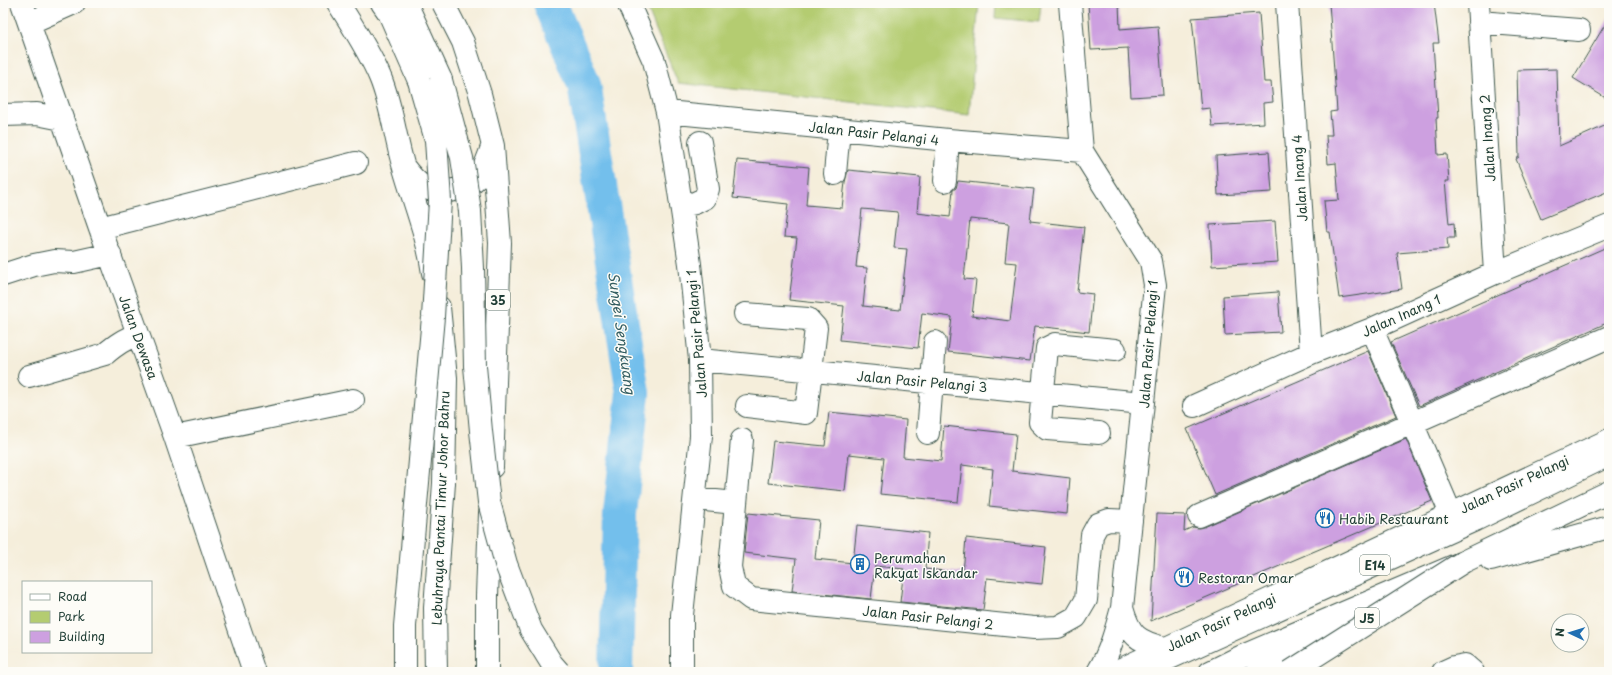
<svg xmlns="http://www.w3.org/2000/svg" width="1612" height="675" font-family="'Playpen Sans',sans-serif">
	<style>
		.green { fill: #b4cc71; stroke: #6a8452 }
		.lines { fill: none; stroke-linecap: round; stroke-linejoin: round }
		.river { stroke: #73bfec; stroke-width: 34 }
		.building { fill: #cda0e0; fill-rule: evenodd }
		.minor-casing { stroke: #3f584d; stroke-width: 24 }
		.major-casing { stroke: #3f584d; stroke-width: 24 }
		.highway-casing { stroke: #3f584d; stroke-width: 24 }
		.minor { stroke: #fff; stroke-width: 22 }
		.major { stroke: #fff; stroke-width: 22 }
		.highway { stroke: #fff; stroke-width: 22 }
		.highway-bridge-casing { stroke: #3f584d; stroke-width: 24; stroke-linecap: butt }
		.highway-bridge { stroke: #fff; stroke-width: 22 }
		.labels { text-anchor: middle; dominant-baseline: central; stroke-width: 3; stroke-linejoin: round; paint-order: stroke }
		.shield { fill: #fdfcf7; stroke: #62766e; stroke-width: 1 }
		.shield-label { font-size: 12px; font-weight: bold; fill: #1f3d34 }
		.street-label { font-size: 13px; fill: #1f3d34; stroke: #fdfcf7 }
		.poi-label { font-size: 13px; fill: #1f3d34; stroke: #fdfcf7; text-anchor: start }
		.water-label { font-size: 14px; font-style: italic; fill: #345e62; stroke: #fdfcf7 }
	</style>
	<rect width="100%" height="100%" fill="#fdfcf7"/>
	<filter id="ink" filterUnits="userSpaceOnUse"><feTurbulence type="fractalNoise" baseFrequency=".025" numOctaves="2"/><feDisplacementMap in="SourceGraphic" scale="8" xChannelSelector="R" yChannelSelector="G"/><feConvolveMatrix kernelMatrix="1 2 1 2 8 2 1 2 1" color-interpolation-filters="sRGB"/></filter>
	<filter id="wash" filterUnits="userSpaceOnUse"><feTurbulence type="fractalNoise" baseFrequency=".012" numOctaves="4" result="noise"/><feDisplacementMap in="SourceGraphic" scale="16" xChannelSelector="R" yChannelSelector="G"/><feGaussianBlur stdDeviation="0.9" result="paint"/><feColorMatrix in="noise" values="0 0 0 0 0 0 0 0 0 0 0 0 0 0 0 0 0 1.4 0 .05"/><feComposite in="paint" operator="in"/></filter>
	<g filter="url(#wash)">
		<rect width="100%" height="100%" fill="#f5eedb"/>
		<path class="green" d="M645 3H979L969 115 678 83Z
			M996 3H1041L1039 22 995 18Z"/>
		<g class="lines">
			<path class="river" d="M550 3 584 84 633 393 620 514 616 672"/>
		</g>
		<g id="blocks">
			<path class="building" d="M1088 3H1119L1120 29 1158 26 1163 95 1131 97 1128 48 1091 50Z
				M1329 3H1434L1439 43H1433L1438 118H1436L1438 155 1447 154 1449 181H1445L1449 224 1454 223 1455 238H1447L1448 249 1397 253 1402 289 1339 298 1330 232H1327L1324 201 1339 200 1336 163 1328 164 1326 135H1332L1330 112 1337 111Z
				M1259 13 1264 82H1271L1273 102 1263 103 1264 123 1212 126 1210 108 1201 109 1192 18Z
				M1609 18V100L1573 78Z
				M1557 69 1559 146 1609 124V191L1541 219 1516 159 1519 157 1517 70Z
				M1269 152 1272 192 1218 195 1216 156Z
				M737 160 809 167 806 205 842 208 845 182 848 170 920 177 917 213 950 217 953 190 956 188 958 181 1034 189 1030 221 1084 227 1077 292 1093 294 1089 332 1035 326 1030 361 948 352 952 317 922 313 918 348 840 340 844 306 789 300 797 238 784 237 788 204 733 198ZM862 209 898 212 894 248 907 249 900 310 863 306 867 268 856 267ZM970 219 1009 223 1005 262 1017 263 1010 321 972 316 976 280 964 279Z
				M1275 221 1278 262 1212 266 1210 225Z
				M1609 246V322L1419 406 1391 342Z
				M1278 292 1281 332 1225 335 1223 296Z
				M1368 351 1396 416 1215 495 1187 429Z
				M829 412 906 420 903 457 941 461 944 426 1016 434 1012 471 1070 478 1067 514 989 506 993 469 962 465 958 502 880 494 884 458 849 454 845 491 768 483 773 441 825 446Z
				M1406 439 1432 501 1151 621 1157 514 1185 515 1184 531 1193 527 1198 528 1204 527Z
				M748 513 819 520 815 559 853 563 857 525 928 533 925 569 963 573 966 538 1046 547 1042 584 987 578 983 610 900 602 904 569 875 566 871 599 792 591 796 559 744 553Z"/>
		</g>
	</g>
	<g filter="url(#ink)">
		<use href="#blocks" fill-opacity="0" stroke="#3f584d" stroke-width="1"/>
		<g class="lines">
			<g class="minor-casing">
				<path id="minor" d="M22 3 100 228 175 437 254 672
					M628 3 654 61 667 112 690 264 700 360 701 436 682 615V672
					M1070 3 1082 151 1151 261 1155 285 1122 608C1116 630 1110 652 1098 672
					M1287 3 1311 353
					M1478 3 1495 273
					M1479 22 1579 30
					M29 23 74 3
					M667 112 948 140 1082 151
					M3 115 37 114 62 119
					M835 174 839 129
					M945 181 948 140
					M681 206 695 203 705 198 708 189 700 142
					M100 228 356 163
					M3 275 34 265 54 261 74 262 110 254
					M745 314 808 319 816 328 806 413 747 406
					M1372 329 1451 514
					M700 360 1143 403
					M29 376 105 354C117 344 123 340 138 334
					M1194 406 1311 353 1372 329 1495 273 1609 226
					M928 433 935 342
					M1099 433 1047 429 1040 422 1047 348 1055 344 1115 350
					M175 437 353 400
					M742 440 730 567 734 586 751 599 1034 628 1058 627 1076 617 1086 600 1092 535 1098 524 1109 520 1131 521
					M695 499 736 503
					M1199 516 1609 337
					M1122 608C1130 636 1137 641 1164 648
					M1443 672 1454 667 1465 665 1473 672"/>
			</g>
			<g class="major-casing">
				<path id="major" d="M1115 672 1609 440
					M1256 672 1341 630"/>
			</g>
			<g class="highway-casing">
				<path id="highway" d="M338 3C353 27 369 51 380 77 392 106 395 138 404 168 414 203 428 237 433 273
					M382 3 389 13 419 81
					M406 3 441 80
					M443 3 463 42 480 94 493 146 500 243 492 467
					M404 167C410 175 416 182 424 187 443 196 469 190 481 173 486 165 489 156 492 147
					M1491 560 1609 527
					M436 672 435 608 444 483 446 378 439 307
					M487 672V596L490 513
					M1139 672 1475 520 1609 455
					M1210 672 1240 657 1463 562 1609 492"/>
			</g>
			<use href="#minor" class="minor"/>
			<use href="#major" class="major"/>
			<use href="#highway" class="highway"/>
			<g class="highway-bridge-casing">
				<path id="highway-bridge" d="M441 80 462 158 470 211 473 268 475 366 481 431 489 502 506 564 531 630 552 664 559 672
					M405 672V626L433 317 440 201 436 140 419 81
					M1290 672 1463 562"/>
			</g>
			<use href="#highway-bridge" class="highway-bridge"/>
		</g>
	</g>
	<defs>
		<g id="restaurant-ring" transform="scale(1)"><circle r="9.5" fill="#fdfcf7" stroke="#1f6fb2" stroke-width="1.5"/><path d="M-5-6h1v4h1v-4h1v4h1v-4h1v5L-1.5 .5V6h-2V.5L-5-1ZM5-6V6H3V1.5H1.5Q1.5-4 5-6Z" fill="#1f6fb2"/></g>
		<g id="building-ring" transform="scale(1)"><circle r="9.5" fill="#fdfcf7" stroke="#1f6fb2" stroke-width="1.5"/><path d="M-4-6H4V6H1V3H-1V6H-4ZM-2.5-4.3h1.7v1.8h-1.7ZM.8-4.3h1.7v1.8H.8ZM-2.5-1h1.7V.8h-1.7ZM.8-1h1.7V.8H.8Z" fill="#1f6fb2"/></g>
	</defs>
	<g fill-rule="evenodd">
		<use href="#restaurant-ring" x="1325" y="518"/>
		<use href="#building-ring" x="860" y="564"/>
		<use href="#restaurant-ring" x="1184" y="577"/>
	</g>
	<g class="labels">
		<g class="shield">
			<rect x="486" y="290" width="24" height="20" rx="3"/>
			<rect x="1360" y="555" width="30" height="20" rx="3"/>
			<rect x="1355" y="608" width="24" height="20" rx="3"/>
		</g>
		<g class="shield-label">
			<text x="498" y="300">35</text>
			<text x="1375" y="565">E14</text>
			<text x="1367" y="618">J5</text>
		</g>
		<g class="street-label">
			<text transform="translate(874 133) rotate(6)">Jalan Pasir Pelangi 4</text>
			<text transform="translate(1487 138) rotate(-94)">Jalan Inang 2</text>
			<text transform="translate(1299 178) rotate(-94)">Jalan Inang 4</text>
			<text transform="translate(1401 315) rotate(-24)">Jalan Inang 1</text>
			<text transform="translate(696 334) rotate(-95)">Jalan Pasir Pelangi 1</text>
			<text transform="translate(139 337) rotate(70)">Jalan Dewasa</text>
			<text transform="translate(1148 344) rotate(-86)">Jalan Pasir Pelangi 1</text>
			<text transform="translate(922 381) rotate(5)">Jalan Pasir Pelangi 3</text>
			<text transform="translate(1514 484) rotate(-25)">Jalan Pasir Pelangi</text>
			<text transform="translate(440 508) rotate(-88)">Lebuhraya Pantai Timur Johor Bahru</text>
			<text transform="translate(928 617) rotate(6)">Jalan Pasir Pelangi 2</text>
			<text transform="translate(1221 622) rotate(-25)">Jalan Pasir Pelangi</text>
		</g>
		<g class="poi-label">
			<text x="1339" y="518">Habib Restaurant</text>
			<text x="874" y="557">Perumahan<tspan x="874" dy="15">Rakyat Iskandar</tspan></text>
			<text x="1198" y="577">Restoran Omar</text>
		</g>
		<g class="water-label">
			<text transform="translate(622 333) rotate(82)">Sungei Sengkuang</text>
		</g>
	</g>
	<rect width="1612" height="675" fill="none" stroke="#fdfcf7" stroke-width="16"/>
	<rect x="22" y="581" width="130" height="72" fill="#fdfcf7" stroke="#a4b0a9"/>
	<rect x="30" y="594" width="20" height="6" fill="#ffffff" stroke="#a4b0a9"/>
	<text x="58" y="601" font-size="12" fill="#1f3d34">Road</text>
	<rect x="30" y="611" width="20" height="12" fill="#b4cc71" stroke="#a4b0a9"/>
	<text x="58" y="621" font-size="12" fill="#1f3d34">Park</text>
	<rect x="30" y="631" width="20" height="12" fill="#cda0e0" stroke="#a4b0a9"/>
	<text x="58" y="641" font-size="12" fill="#1f3d34">Building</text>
	<g transform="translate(1570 633) rotate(274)"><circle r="19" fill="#fdfcf7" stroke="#a4b0a9"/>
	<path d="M0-3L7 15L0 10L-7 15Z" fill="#1f6fb2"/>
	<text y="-6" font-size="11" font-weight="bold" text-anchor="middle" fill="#1f3d34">N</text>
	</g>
</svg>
